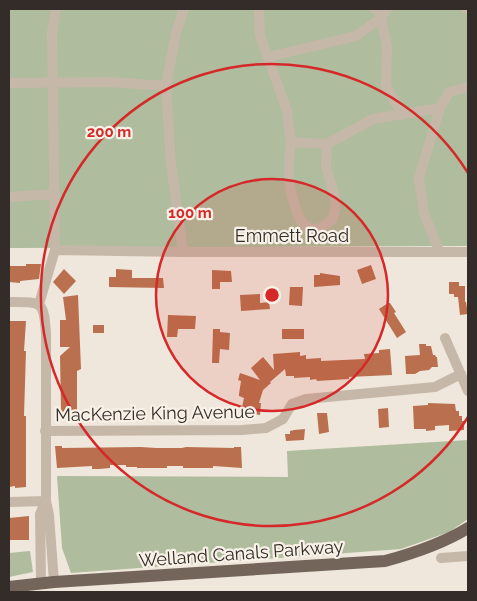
<svg xmlns="http://www.w3.org/2000/svg" width="477" height="601" font-family="Raleway,sans-serif">
	<style>
		.green { fill: #afbc9d }
		.building { fill: #ba704e }
		.lines { fill: none; stroke-linecap: round; stroke-linejoin: round }
		.minor { stroke: #c6b8a8; stroke-width: 10 }
		.major { stroke: #74655a; stroke-width: 12 }
		.ring { fill: none; stroke: #d62828; stroke-width: 2.5 }
		.labels { text-anchor: middle; dominant-baseline: central; stroke-width: 4.5; stroke-linejoin: round; paint-order: stroke }
		.street-label { font-size: 18px; fill: #332c28; stroke: #f7f1e7 }
		.centre { fill: #d62828; stroke: #f7f1e7; stroke-width: 2.5 }
		.ring-label { font-size: 15px; text-anchor: middle; font-weight: bold; fill: #d62828; stroke: #f7f1e7; stroke-width: 4.5; stroke-linejoin: round; paint-order: stroke }
	</style>
	<rect width="100%" height="100%" fill="#efe7db"/>
	<path class="green" d="M9 9H468V246L9 248Z
		M468 440V519L449 532 401 549 71 573 62 548 57 476 288 477 287 451Z
		M30 551 33 572 9 577V553Z"/>
	<path class="building" d="M26 264H41L39 279 20 281V283L9 282V266H26Z
		M371 265 376 279 362 284 357 270Z
		M64 269 76 281 64 294 53 282Z
		M116 269 132 270V278H163L164 288 109 287V277H116Z
		M212 270 231 271 232 282H220V289H212Z
		M320 273 340 276V285L314 287V275H320Z
		M449 282H459V286H465V302H466L468 314 460 315 458 297H454V294H449Z
		M290 287H303L302 306 289 305Z
		M260 294V303L269 302 270 309 241 311 240 295Z
		M78 295 81 369 77 371V417L59 416V411H61L60 356 70 347H60V320H66L63 297Z
		M388 303H390L396 312 394 313 406 332 397 338 379 309Z
		M168 315 196 316 195 329H178L177 337H167Z
		M9 321H26L24 351H26L24 416H26V487L15 488V486L9 487Z
		M93 325H104V333H93Z
		M213 329H220V332L230 333 229 350 220 349 219 363H212Z
		M282 329H304V339H282Z
		M419 344H426V346H431L433 355H435L436 357H437L438 367H432L429 370 420 371 415 374H406L405 356 420 355Z
		M390 349 392 375 349 377V379L317 381 316 379 310 380V377L294 378V376H286L285 369 270 382 271 383 263 390 259 403H261L260 415 241 412 244 398 239 396V394L241 381 238 380 240 373 260 380 251 368 263 357 274 370 273 354 300 352V356L306 355V359L321 358V361L365 359 364 354 379 353V350Z
		M428 403 455 404 456 411H459V416H462V421H464V430L449 431V425L435 426V430L426 431V429H414L413 406 428 405Z
		M388 408 389 427 379 428 378 409Z
		M317 413H327L329 432 319 434Z
		M305 429 304 440 286 441 285 434H290V431L294 430Z
		M55 446H62V448L141 447 156 448H182L186 447 234 448V447H241L242 468 213 466V468H183V466H167V468H137V467H126V465H110V468L99 469H92V466L57 468Z
		M29 516V540H9V518Z"/>
	<g class="lines">
		<path class="minor" d="M259 9 260 35 287 111 291 142 327 144
			M387 9 381 18 387 47 386 86 403 115
			M466 9H468
			M268 57 356 36 381 18 379 11 375 9
			M9 83 110 82 166 86
			M291 142C290 151 289 160 289 169 289 184 295 232 316 229 322 229 328 222 333 219L336 202 326 166 327 144 373 119 440 108 449 92 468 87
			M9 197 55 194
			M55 250 183 252H468
			M439 251 424 213 419 178 440 108
			M183 252 171 164 166 86 176 33 184 9
			M9 302C42 302 44 300 46 335V501L49 515 54 582
			M39 304 55 250 52 32 56 9
			M445 338 468 391
			M45 431 242 430 266 428 283 419 292 404 306 399 435 387 461 374
			M9 502 46 501
			M441 558 468 556
			M41 583 40 514 46 501"/>
		<path class="major" d="M9 587 54 582 385 561C415 553 442 544 468 528"/>
	</g>
	<circle cx="272" cy="295" r="116" fill="#d62828" fill-opacity=".12"/>
	<g class="ring">
		<circle cx="272" cy="295" r="116"/>
		<path d="M468 417A231 231 0 1 1 468 173"/>
	</g>
	<g class="labels">
		<g class="street-label">
			<text x="292" y="235">Emmett Road</text>
			<text transform="translate(155 413) rotate(-1)">MacKenzie King Avenue</text>
			<text transform="translate(241 553) rotate(-4)">Welland Canals Parkway</text>
		</g>
	</g>
	<circle cx="272" cy="295" r="8" class="centre"/>
	<g class="ring-label">
		<text x="109" y="137">200 m</text>
		<text x="190" y="218">100 m</text>
	</g>
	<rect width="477" height="601" fill="none" stroke="#332c28" stroke-width="20"/>
</svg>
